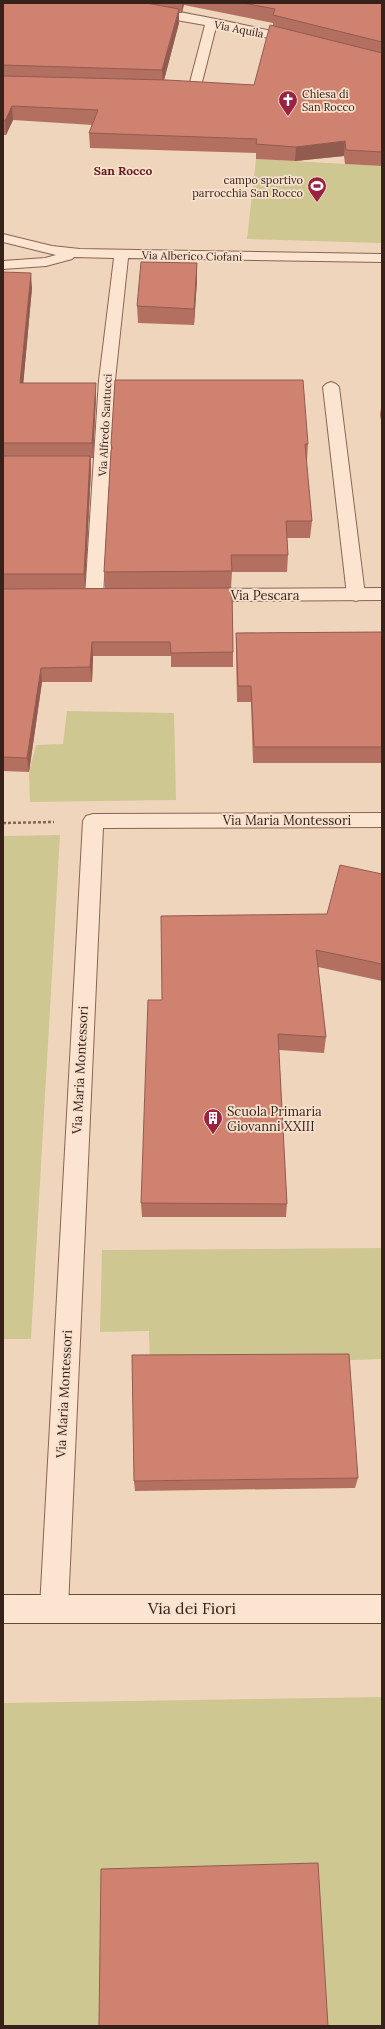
<svg xmlns="http://www.w3.org/2000/svg" width="385" height="2029" font-family="Lora,serif">
	<style>
		.green { fill: #cec791 }
		.lines { fill: none; stroke-linecap: round; stroke-linejoin: round }
		.service-casing { stroke: #896455; stroke-width: 2 }
		.minor-casing { stroke: #896455; stroke-width: 2 }
		.secondary-casing { stroke: #6a4639; stroke-width: 2 }
		.path { stroke: #896455; stroke-width: 2.5; stroke-dasharray: 3 2; stroke-linecap: butt }
		.service { fill: #fbe4d0; fill-rule: evenodd }
		.minor { fill: #fbe4d0; fill-rule: evenodd }
		.secondary { fill: #fbe4d0; fill-rule: evenodd }
		.wall { fill: #b37061; fill-rule: evenodd }
		.shaded-wall { fill: #925b4f }
		.building { fill: #d08271; stroke: #925b4f }
		.labels { text-anchor: middle; dominant-baseline: central; stroke-width: 3.5; stroke-linejoin: round; paint-order: stroke }
		.far-street-label { font-size: 11px; fill: #37221b; stroke: #f7e1cd }
		.far-poi-label { font-size: 11px; fill: #37221b; stroke: #f7e1cd; text-anchor: start }
		.far-neighbourhood-label { font-size: 12px; font-weight: bold; fill: #66181a; stroke: #f7e1cd }
		.street-label { font-size: 13px; fill: #37221b; stroke: #f7e1cd }
		.poi-label { font-size: 13px; fill: #37221b; stroke: #f7e1cd; text-anchor: start }
		.near-street-label { font-size: 16px; fill: #37221b; stroke: #f7e1cd }
	</style>
	<rect width="100%" height="100%" fill="#f0d5bd"/>
	<path class="green" d="M256 159 382 166V243L247 239Z
		M67 711 174 713 176 800 30 802 29 772 36 745 63 744Z
		M60 835 31 1339H3V836Z
		M382 1248V1359L150 1367 149 1331 100 1332 102 1250Z
		M382 1697V2026H3V1703Z"/>
	<g class="lines">
		<g class="service-casing">
			<path id="service" d="M331 382 336 384 339 387 365 595 362 599 356 601 350 599 347 595 323 387 326 384Z"/>
		</g>
		<g class="minor-casing">
			<path id="minor" d="M89 3C159 3 229 23 297 36L303 40 297 44 216 27 200 90C195 96 171 95 166 89L168 86H189L205 25 95 6Z
				M3 234 52 246 80 249 382 254V262L128 258 115 380 103 596 100 600 94 602 88 600 85 596 99 380 114 258 74 257 72 259 46 266 3 269V261L45 258 56 255 3 242Z
				M382 588V600L202 601 196 599 193 595 196 591 202 589Z
				M382 813V827L103 828 68 1608 64 1618 54 1622 44 1618 40 1608 83 821 86 816 93 814Z"/>
		</g>
		<g class="secondary-casing">
			<path id="secondary" d="M3 1595H382V1623H3Z"/>
		</g>
		<path class="path" d="M3 823 54 822"/>
		<use href="#service" class="service"/>
		<use href="#minor" class="minor"/>
		<use href="#secondary" class="secondary"/>
	</g>
	<path class="wall" d="M3 3H382V166L345 164 344 156 295 161 256 159V153L90 148 89 133 93 125 13 120 6 135H3ZM184 5 273 23V26L254 85 164 80 179 23V13H182Z
		M197 263V280L194 325 138 323 137 306Z
		M3 272 32 288 23 383 96 397 93 458H91V470L85 588H105L104 572 111 450V444H308L307 461H306L312 521 310 538H287L288 555 287 572H232L231 588 233 652V667H171V656H93L92 682H42L29 772 3 771Z
		M382 279V295L381 288Z
		M382 402V426L380 415Z
		M382 632V763H253L251 702H237L236 650V633Z
		M382 874V981L318 967 326 1037 324 1053 279 1050 287 1204 286 1217H142L141 1203 162 1000 327 914Z
		M358 1478 355 1488 135 1491 134 1481Z"/>
	<path class="shaded-wall" d="M182 3H184L182 13Z
		M179 9V23L163 84 162 70Z
		M12 106 13 120 6 135 5 121Z
		M345 141 344 156 295 161 296 147Z
		M197 263V280L194 325V309Z
		M31 273 32 288 22 398 20 383Z
		M96 383V397L93 458 92 443Z
		M90 456 91 470 85 588 84 574Z
		M92 642 93 656 92 682 90 667Z
		M41 668 42 682 29 772 27 758Z"/>
	<path class="building" d="M3 3H146L179 9 162 70 3 65Z
		M243 3H382V42L273 15 275 9Z
		M270 25 382 53V152L346 150 345 141 296 147 256 144 257 139 89 133 98 110 12 106 5 121 3 120V76L167 80 254 85Z
		M141 262 197 263 194 309 137 306Z
		M3 272 31 273 20 383H96L92 443H3Z
		M115 380H303L308 444H305L312 521H286L288 555H231L232 571 104 572 111 451 112 448 111 444Z
		M3 456H90L84 574H3Z
		M232 588 233 652 171 653 170 642H92L90 667 41 668 27 758 3 757V589Z
		M382 632V747H254L251 686H238L236 633Z
		M340 865 382 874V964L316 950 326 1037 278 1034 287 1204 141 1203 148 1000H162L161 916 327 914Z
		M349 1354 358 1478 134 1481 132 1355Z
		M318 1863 328 2026H99L101 1869Z"/>
	<defs>
		<g id="church-pin" transform="scale(1)"><path d="M0 17L-7.5 6A9.5 9.5 0 1 1 7.5 6Z" fill="#9b2240" stroke="#f7e1cd"/><path d="M-1.2-6h2.4v3.5h3.3v2.4h-3.3V6h-2.4V-.1h-3.3v-2.4h3.3Z" fill="#fff"/></g>
		<g id="stadium-pin" transform="scale(1)"><path d="M0 17L-7.5 6A9.5 9.5 0 1 1 7.5 6Z" fill="#9b2240" stroke="#f7e1cd"/><path d="M0-5a6.5 5 0 1 0 0 10a6.5 5 0 1 0 0-10ZM-3.5-1.8h7v3.6h-7Z" fill="#fff"/></g>
		<g id="building-pin" transform="scale(1)"><path d="M0 17L-7.5 6A9.5 9.5 0 1 1 7.5 6Z" fill="#9b2240" stroke="#f7e1cd"/><path d="M-4-6H4V6H1V3H-1V6H-4ZM-2.5-4.3h1.7v1.8h-1.7ZM.8-4.3h1.7v1.8H.8ZM-2.5-1h1.7V.8h-1.7ZM.8-1h1.7V.8H.8Z" fill="#fff"/></g>
	</defs>
	<g fill-rule="evenodd">
		<use href="#church-pin" x="288" y="100"/>
		<use href="#stadium-pin" x="317" y="186"/>
		<use href="#building-pin" x="213" y="1118"/>
	</g>
	<g class="labels">
		<g class="far-street-label">
			<text transform="translate(239 29) rotate(11)">Via Aquila</text>
			<text transform="translate(192 256) rotate(1)">Via Alberico Ciofani</text>
			<text transform="translate(105 425) rotate(-87)">Via Alfredo Santucci</text>
		</g>
		<g class="far-poi-label">
			<text x="302" y="94">Chiesa di<tspan x="302" dy="13">San Rocco</tspan></text>
			<text x="303" y="180" text-anchor="end">campo sportivo<tspan x="303" dy="13">parrocchia San Rocco</tspan></text>
		</g>
		<g class="far-neighbourhood-label">
			<text x="123" y="170">San Rocco</text>
		</g>
		<g class="street-label">
			<text x="265" y="595">Via Pescara</text>
			<text x="287" y="820">Via Maria Montessori</text>
			<text transform="translate(80 1070) rotate(-87)">Via Maria Montessori</text>
			<text transform="translate(64 1394) rotate(-87)">Via Maria Montessori</text>
		</g>
		<g class="poi-label">
			<text x="227" y="1111">Scuola Primaria<tspan x="227" dy="15">Giovanni XXIII</tspan></text>
		</g>
		<g class="near-street-label">
			<text x="192" y="1608">Via dei Fiori</text>
		</g>
	</g>
	<rect width="385" height="2029" fill="none" stroke="#37221b" stroke-width="8"/>
</svg>
